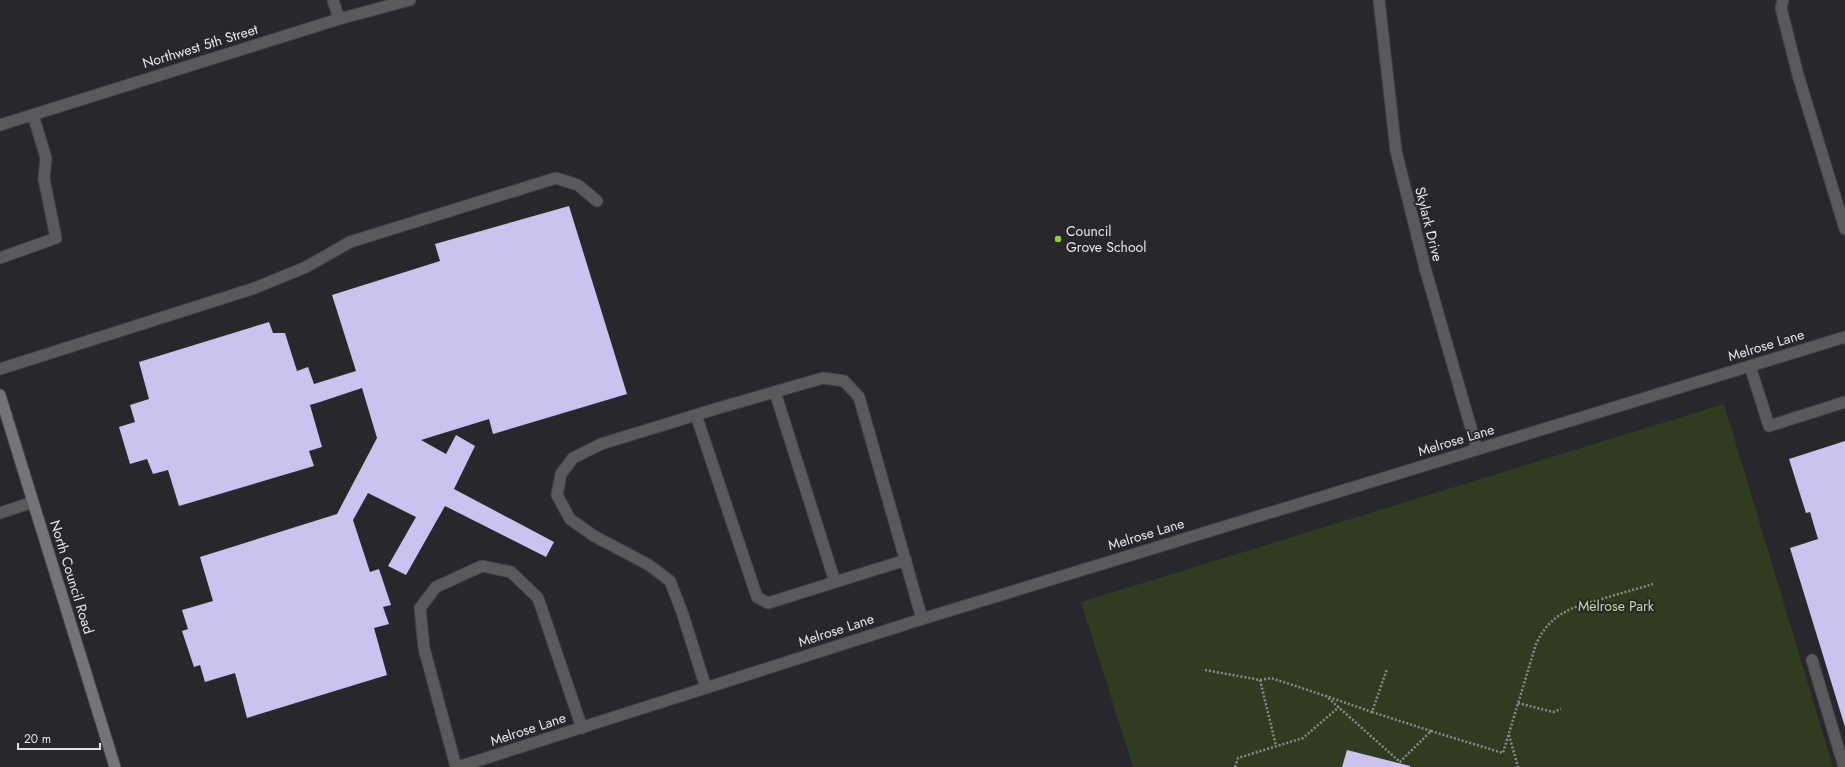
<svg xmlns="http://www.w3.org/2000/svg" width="1845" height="767" font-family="Jost,sans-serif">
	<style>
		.green { fill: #303b1f }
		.building { fill: #cbc2ef }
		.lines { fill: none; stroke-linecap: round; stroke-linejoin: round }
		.service-casing { stroke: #424246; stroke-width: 13 }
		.minor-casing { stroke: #424246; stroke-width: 13 }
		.tertiary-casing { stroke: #424246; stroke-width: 13 }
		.secondary-casing { stroke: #424246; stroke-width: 13 }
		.path { stroke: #8a8a8e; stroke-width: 2.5; stroke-dasharray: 2 2; stroke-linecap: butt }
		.service { stroke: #5a595c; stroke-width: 11 }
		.minor { stroke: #5a595c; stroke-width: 11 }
		.tertiary { stroke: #5a595c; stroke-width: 11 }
		.secondary { stroke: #757578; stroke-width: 11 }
		.poi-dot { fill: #99cb35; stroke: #28272c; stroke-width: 1.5 }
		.labels { text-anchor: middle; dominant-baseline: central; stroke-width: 4; stroke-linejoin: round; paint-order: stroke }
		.street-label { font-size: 14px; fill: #e5e5e8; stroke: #28272c }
		.poi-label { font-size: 14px; fill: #e5e5e8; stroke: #28272c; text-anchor: start }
		.park-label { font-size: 14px; fill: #c1dd99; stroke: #28272c }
	</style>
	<rect width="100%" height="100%" fill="#28272c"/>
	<path class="green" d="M1724 404 1833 767H1133L1081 602Z"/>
	<path class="building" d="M569 206 627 394 493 434 489 419 421 440 446 454 456 435 475 446 454 489 554 542 546 557 445 506 406 575 388 566 416 517 368 493 353 520 370 572 379 569 391 605 383 607 389 624 374 628 387 675 247 718 235 673 205 682 200 665 194 667 182 631 188 629 182 610 213 601 200 557 337 514 377 438 362 388 320 402 310 405 322 447 309 451 314 466 179 506 168 470 153 474 147 459 130 464 119 427 135 422 130 405 149 399 139 362 269 322 273 333H285L297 371 308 367 314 384 356 371 332 295 440 261 435 244Z
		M1845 441V727L1790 548 1818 539 1810 512 1806 513 1789 459Z
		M1347 750 1410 766V767H1342Z"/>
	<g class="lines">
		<g class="service-casing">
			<path id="service" d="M0 258 56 238 44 179 46 158 33 115
				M1750 366 1769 426 1845 402
				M0 369 255 288 306 267 350 242 556 178 578 185 597 201
				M775 392 835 582
				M696 415 757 597 768 603 906 560
				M0 513 33 502
				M1812 660 1844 767
				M706 688 682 612 670 581 649 565 594 536 570 519 557 495 561 474 573 458 601 444 722 407 823 378 844 381 859 397 922 619
				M456 767 424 648 420 608 436 587 482 566 511 572 538 598 582 728"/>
		</g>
		<g class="minor-casing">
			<path id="minor" d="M333 0 339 19
				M1379 0 1396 151 1425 268 1477 449
				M1783 0 1781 8 1798 75 1845 229
				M0 125 339 19 410 0"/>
		</g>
		<g class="tertiary-casing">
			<path id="tertiary" d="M458 767 922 619 1845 337"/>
		</g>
		<g class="secondary-casing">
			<path id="secondary" d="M0 395 115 767"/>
		</g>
		<path class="path" d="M1205 670 1260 680 1271 678 1326 696
			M1260 680 1276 746
			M1518 703 1553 712 1561 709
			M1372 712 1431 731 1400 762 1326 696 1372 712 1387 669
			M1431 731 1503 753 1536 644C1551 612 1573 607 1605 598 1621 593 1637 589 1653 584
			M1509 735 1518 767
			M1235 767 1238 758 1303 738 1339 707"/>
		<use href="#service" class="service"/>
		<use href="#minor" class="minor"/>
		<use href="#tertiary" class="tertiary"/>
		<use href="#secondary" class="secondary"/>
	</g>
	<circle class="poi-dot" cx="1058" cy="239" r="4"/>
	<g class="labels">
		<g class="street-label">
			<text transform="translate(200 46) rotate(-17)">Northwest 5th Street</text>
			<text transform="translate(1429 224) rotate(76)">Skylark Drive</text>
			<text transform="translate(1766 345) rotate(-17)">Melrose Lane</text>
			<text transform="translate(1456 440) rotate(-17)">Melrose Lane</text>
			<text transform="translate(1146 534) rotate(-17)">Melrose Lane</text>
			<text transform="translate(72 577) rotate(73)">North Council Road</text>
			<text transform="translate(836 630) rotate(-18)">Melrose Lane</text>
			<text transform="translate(528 729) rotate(-18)">Melrose Lane</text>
		</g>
		<g class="poi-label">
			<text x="1066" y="231">Council<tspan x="1066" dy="16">Grove School</tspan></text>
		</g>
		<g class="park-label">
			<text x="1616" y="606">Melrose Park</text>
		</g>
	</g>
	<path d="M18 743v6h82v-6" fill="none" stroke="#e5e5e8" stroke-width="2"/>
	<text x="24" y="743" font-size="12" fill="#e5e5e8" stroke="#28272c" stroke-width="3" paint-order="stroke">20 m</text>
</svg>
